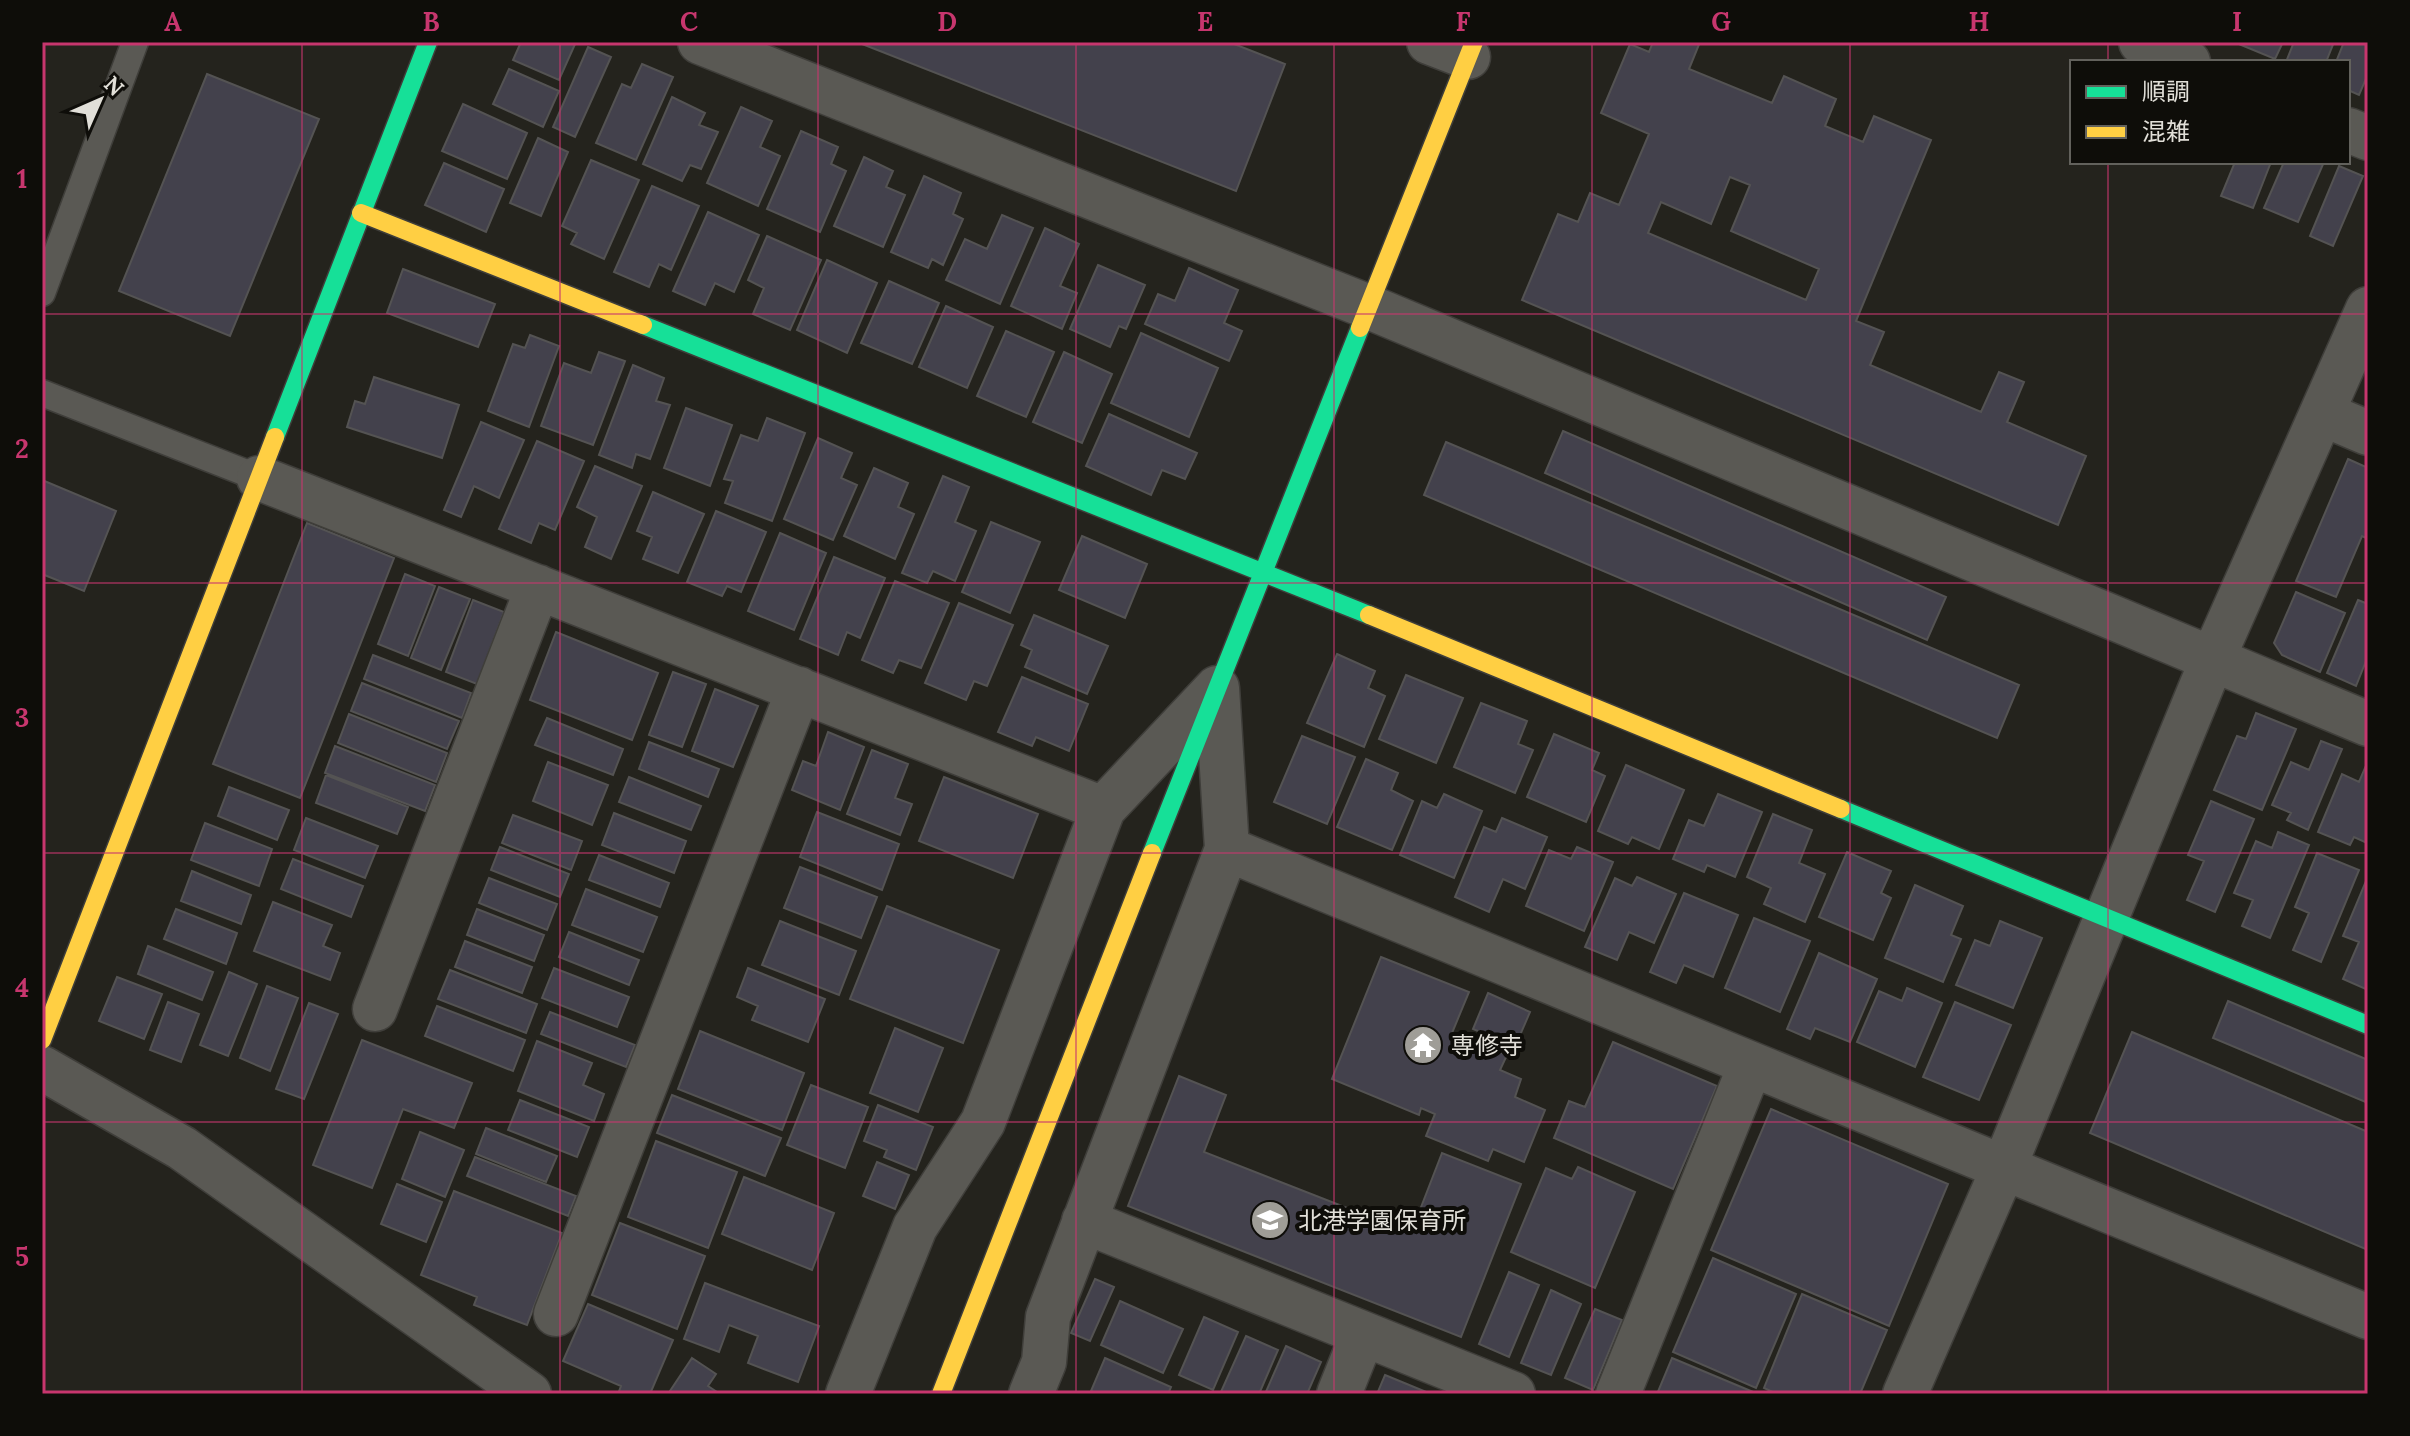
<svg xmlns="http://www.w3.org/2000/svg" width="2410" height="1436" font-family="Lora,'Noto Sans JP',serif">
	<style>
		.building { fill: #43414c; stroke: #545353; stroke-width: 2; fill-rule: evenodd }
		.lines { fill: none; stroke-linecap: round; stroke-linejoin: round }
		.lane-casing { stroke: #3f3e3a; stroke-width: 29 }
		.street-casing { stroke: #3f3e3a; stroke-width: 47 }
		.fast-casing { stroke: #3f3e3a; stroke-width: 21 }
		.slow-casing { stroke: #3f3e3a; stroke-width: 21 }
		.lane { stroke: #5a5954; stroke-width: 26 }
		.street { stroke: #5a5954; stroke-width: 44 }
		.fast { stroke: #16e098; stroke-width: 18 }
		.slow { stroke: #ffcf43; stroke-width: 18 }
		.grid { fill: none; stroke: #c7366e; stroke-width: 2; stroke-opacity: 0.55 }
		.labels { text-anchor: middle; dominant-baseline: central; stroke-width: 8; stroke-linejoin: round; paint-order: stroke }
		.poi-label { font-size: 24px; fill: #e1dfd8; stroke: #0e0d09; text-anchor: start }
		.neatline { fill: none; stroke: #c7366e; stroke-width: 3 }
		.grid-label { font-size: 26px; text-anchor: middle; font-weight: bold; fill: #c7366e }
	</style>
	<rect width="100%" height="100%" fill="#24231d"/>
	<path class="building" d="M521 42H576L559 80 513 60Z
		M857 42H1229L1285 64 1236 191Z
		M1653 42H1700L1689 69 1772 103 1784 76 1836 99 1825 126 1863 142 1874 116 1931 140 1856 321 1884 332 1870 365 1981 412 1999 372 2024 382 2007 422 2086 456 2058 525 1522 300 1558 214 1578 222 1590 193 1619 205 1649 134 1601 113 1630 44 1649 52ZM1730 177 1750 185 1731 231 1819 269 1806 300 1648 233 1661 202 1711 224Z
		M2234 42H2283L2275 59Z
		M2294 42H2334L2326 62H2286Z
		M2344 42H2368V74L2359 95 2348 90V62H2336Z
		M588 47 611 57 575 137 553 127Z
		M642 64 673 77 636 160 596 143 622 84 631 88Z
		M509 69 559 91 543 127 493 104Z
		M207 74 319 119 230 336 119 291Z
		M672 97 705 113 699 125 718 132 701 169 690 165 682 181 643 164Z
		M463 104 527 133 507 179 442 151Z
		M741 107 772 121 760 147 780 156 758 206 707 183Z
		M801 131 838 147 831 164 846 171 820 232 767 209Z
		M538 138 568 152 541 216 510 203Z
		M864 157 893 171 886 187 905 195 883 247 834 226Z
		M591 160 639 180 604 259 571 244 577 233 562 226Z
		M2235 162H2271L2253 208 2221 196Z
		M2284 162H2324L2298 222 2264 208Z
		M444 163 504 189 486 232 425 205Z
		M2339 166 2363 176 2333 246 2310 236Z
		M924 176 961 193 953 214 963 219 943 265 932 259 928 268 891 252Z
		M652 186 699 206 671 270 659 264 649 287 614 272Z
		M708 212 759 235 734 292 715 283 705 305 673 291Z
		M1002 215 1033 228 1000 304 946 280 965 239 987 249Z
		M1045 228 1079 244 1060 286 1077 293 1062 329 1011 306Z
		M767 236 821 260 790 330 753 314 764 288 748 280Z
		M827 260 877 283 847 353 797 330Z
		M1098 265 1145 285 1126 329 1119 326 1110 347 1070 329Z
		M1189 268 1238 290 1224 323 1242 331 1229 361 1145 324 1158 294 1175 301Z
		M403 269 495 304 478 347 387 313Z
		M889 281 939 303 912 364 861 343Z
		M946 306 993 327 967 388 919 367Z
		M1006 331 1054 352 1026 417 977 396Z
		M1141 333 1218 368 1189 437 1111 403Z
		M530 335 559 346 529 427 488 411 513 344 525 348Z
		M599 352 625 361 593 445 541 426 564 363 591 373Z
		M1064 352 1112 374 1082 443 1033 422Z
		M633 365 664 378 656 401 670 405 650 459 636 454 632 468 599 455Z
		M374 377 459 405 442 458 347 427 355 401 365 404Z
		M686 408 732 425 710 486 664 468Z
		M1109 414 1197 453 1185 479 1162 470 1151 495 1086 466Z
		M767 418 805 433 772 521 725 503 733 481 724 479 741 435 758 441Z
		M481 422 524 440 499 498 474 486 461 517 444 510Z
		M1563 431 1946 597 1927 640 1545 473Z
		M818 438 852 453 841 478 857 485 833 540 784 519Z
		M537 441 584 461 555 530 539 523 531 543 499 529Z
		M1446 442 2019 685 1997 738 1424 495Z
		M2348 459 2368 468V539L2362 536 2336 597 2296 581Z
		M595 466 642 486 611 559 585 547 597 517 577 507Z
		M874 468 908 483 898 507 914 514 895 559 844 536Z
		M943 476 969 487 955 522 976 531 955 581 933 571 927 583 902 573Z
		M42 480 116 511 84 591 42 574Z
		M653 492 704 514 678 573 643 559 652 537 637 531Z
		M716 511 766 532 741 592 727 586 722 596 687 582Z
		M991 522 1040 542 1010 613 962 592Z
		M307 523 394 558 300 798 213 764Z
		M780 533 826 553 794 630 748 611Z
		M1082 536 1147 564 1125 618 1059 590Z
		M834 557 885 578 860 638 847 632 838 655 800 639Z
		M405 574 435 586 408 656 378 644Z
		M895 581 949 603 921 668 899 660 893 673 862 660Z
		M439 587 470 599 441 670 411 658Z
		M2296 592 2345 613 2320 672 2282 655 2274 643Z
		M473 600 504 612 477 684 446 672Z
		M2358 600 2368 604V656L2356 686 2327 673Z
		M959 603 1013 625 987 686 974 681 966 700 925 683Z
		M1034 615 1108 646 1087 694 1025 667 1032 650 1021 645Z
		M556 632 658 673 632 740 530 700Z
		M1337 654 1375 671 1368 688 1385 696 1364 747 1307 723Z
		M373 655 471 693 462 718 364 679Z
		M673 672 706 684 682 747 649 735Z
		M1406 675 1463 698 1436 763 1379 739Z
		M1022 677 1088 704 1069 751 1036 737 1032 746 998 732Z
		M362 683 459 721 447 749 351 711Z
		M715 689 758 706 733 767 692 751Z
		M1481 703 1527 721 1518 744 1533 750 1515 793 1454 767Z
		M2256 713 2296 729 2262 810 2214 790 2237 736 2246 739Z
		M349 714 447 753 436 782 338 743Z
		M547 718 623 749 613 775 535 745Z
		M828 732 864 747 840 810 792 790 803 761 816 766Z
		M1554 734 1599 753 1592 770 1605 776 1586 822 1527 797Z
		M1302 736 1355 757 1327 824 1274 802Z
		M2321 741 2342 749 2308 830 2287 820 2291 813 2272 805 2291 762 2309 770Z
		M649 742 719 769 708 797 639 769Z
		M335 746 435 785 425 811 325 773Z
		M872 750 908 764 895 798 912 804 900 835 847 814Z
		M1366 759 1398 773 1391 790 1413 801 1392 850 1337 827Z
		M2368 761 2367 843 2354 837 2350 845 2318 832 2342 774 2359 782Z
		M548 762 608 785 592 825 533 801Z
		M1626 765 1684 790 1659 849 1632 837 1628 844 1598 831Z
		M326 775 408 807 397 834 316 803Z
		M629 777 701 806 691 830 619 802Z
		M944 777 1038 814 1013 878 919 841Z
		M229 787 289 810 277 840 218 816Z
		M1444 794 1482 811 1454 878 1400 855 1422 801 1437 808Z
		M1718 794 1762 812 1735 877 1707 865 1704 872 1673 859 1689 820 1704 826Z
		M2211 801 2254 819 2215 912 2187 900 2204 861 2188 855Z
		M817 812 899 844 882 890 800 857Z
		M614 813 686 841 674 873 602 845Z
		M1773 814 1812 830 1799 863 1825 874 1805 922 1764 904 1771 888 1747 877Z
		M513 815 582 841 571 870 502 843Z
		M306 818 378 846 365 878 294 850Z
		M1502 818 1547 837 1525 889 1503 879 1489 912 1455 897 1484 827 1496 832Z
		M205 823 272 849 259 886 191 860Z
		M2278 832 2309 845 2270 938 2242 926 2253 900 2234 893 2256 841 2272 848Z
		M500 847 569 874 560 897 491 870Z
		M1577 847 1613 862 1584 931 1526 906 1549 850 1571 859Z
		M1847 852 1891 871 1881 893 1891 898 1873 940 1819 917Z
		M2317 853 2359 870 2321 962 2293 950 2309 913 2295 907Z
		M599 855 669 883 660 907 589 880Z
		M293 859 363 886 351 917 281 889Z
		M800 867 877 897 861 938 784 908Z
		M192 871 251 895 241 924 181 901Z
		M1637 877 1676 894 1654 943 1629 932 1617 960 1585 947 1615 878 1632 886Z
		M489 878 557 904 547 930 479 903Z
		M2366 881 2368 882V990L2343 979 2359 942 2343 936Z
		M1915 885 1963 906 1951 935 1961 939 1943 982 1885 958Z
		M586 889 657 917 643 952 572 925Z
		M1684 893 1738 915 1713 977 1684 965 1676 983 1650 972Z
		M273 902 332 925 323 946 340 953 330 980 254 951Z
		M887 906 999 950 963 1043 850 999Z
		M176 909 237 933 226 964 164 939Z
		M477 909 544 935 534 961 467 935Z
		M1754 918 1810 941 1780 1012 1725 988Z
		M780 921 856 951 839 995 762 965Z
		M2000 921 2042 938 2013 1008 1956 985 1975 940 1990 946Z
		M569 932 639 960 629 985 559 957Z
		M465 941 532 967 522 993 455 967Z
		M148 946 213 972 202 1000 138 974Z
		M1819 953 1877 979 1850 1042 1815 1028 1810 1039 1787 1029Z
		M1381 957 1469 992 1452 1033 1507 1055 1500 1070 1521 1079 1515 1097 1545 1110 1524 1162 1493 1149 1488 1161 1426 1136 1435 1114 1421 1108 1419 1115 1332 1079Z
		M554 968 629 997 617 1027 542 998Z
		M748 968 825 999 808 1042 752 1020 758 1006 737 997Z
		M450 970 537 1004 526 1033 438 999Z
		M229 972 257 984 228 1056 200 1045Z
		M117 977 162 994 144 1039 99 1021Z
		M267 986 298 998 270 1071 240 1058Z
		M1907 988 1942 1003 1915 1067 1857 1042 1879 991 1902 1001Z
		M1488 993 1530 1012 1515 1047 1473 1029Z
		M2228 1001 2368 1060V1103L2213 1038Z
		M168 1002 199 1014 181 1062 150 1050Z
		M1955 1002 2011 1025 1979 1100 1923 1077Z
		M309 1003 338 1014 304 1099 276 1089Z
		M437 1006 525 1040 513 1071 425 1036Z
		M550 1012 635 1045 626 1067 541 1034Z
		M895 1028 943 1048 918 1112 870 1093Z
		M700 1031 804 1073 782 1130 678 1089Z
		M2132 1032 2368 1132V1250L2090 1133Z
		M362 1040 472 1083 454 1128 403 1109 372 1188 313 1165Z
		M537 1041 592 1063 583 1085 604 1094 594 1121 518 1091Z
		M1613 1042 1717 1086 1673 1189 1554 1138 1569 1101 1585 1107Z
		M1179 1076 1226 1095 1204 1152 1411 1233 1442 1153 1521 1184 1461 1337 1128 1206Z
		M811 1085 868 1107 845 1168 787 1145Z
		M672 1095 781 1138 765 1176 657 1133Z
		M520 1100 589 1127 577 1157 508 1130Z
		M878 1105 933 1127 916 1170 884 1157 887 1150 864 1141Z
		M1771 1109 1948 1184 1889 1326 1711 1250Z
		M486 1128 557 1156 546 1182 476 1154Z
		M420 1132 464 1150 445 1197 402 1179Z
		M656 1141 737 1172 708 1248 628 1217Z
		M475 1157 576 1196 568 1216 467 1176Z
		M877 1162 909 1175 895 1209 863 1196Z
		M1578 1167 1635 1192 1595 1288 1511 1252 1546 1168 1572 1179Z
		M744 1177 834 1213 812 1270 722 1234Z
		M397 1184 442 1202 426 1242 381 1224Z
		M454 1191 562 1233 527 1325 474 1305 477 1297 421 1275Z
		M620 1223 705 1256 677 1329 592 1295Z
		M1713 1258 1796 1294 1756 1388 1673 1352Z
		M1509 1272 1539 1285 1509 1357 1479 1344Z
		M1095 1279 1114 1287 1090 1341 1071 1333Z
		M705 1283 819 1326 798 1382 748 1363 758 1336 729 1325 719 1352 684 1339Z
		M1551 1290 1581 1304 1551 1375 1521 1363Z
		M1802 1294 1887 1330 1860 1394H1777L1764 1388Z
		M1120 1301 1183 1329 1163 1373 1101 1345Z
		M588 1304 673 1340 650 1394H618L621 1386 563 1361Z
		M1595 1309 1622 1320 1593 1390 1565 1378Z
		M1204 1317 1238 1332 1213 1390 1179 1375Z
		M1246 1336 1278 1350 1259 1394H1220Z
		M1286 1346 1321 1362 1307 1394H1265Z
		M692 1358 716 1374 708 1386 720 1394H668Z
		M1105 1358 1171 1387 1168 1394H1098L1091 1391Z
		M1672 1358 1758 1394H1657Z
		M1385 1375 1431 1394H1377Z"/>
	<g class="lines">
		<g class="lane-casing">
			<path id="lane" d="M42 293 135 42
				M42 393 259 478"/>
		</g>
		<g class="street-casing">
			<path id="street" d="M700 42 1369 307 2368 724
				M1429 42 1468 57
				M2141 42 2188 62
				M2348 130 2368 138
				M2323 414 2368 433
				M259 478 1103 809
				M1227 849 2368 1317
				M375 1009 538 587
				M42 1068 182 1148 529 1394
				M1084 1221 1513 1394
				M556 1314 799 689
				M848 1394 915 1227 983 1122 1103 809 1216 689
				M1031 1394 1044 1362 1048 1317 1227 849 1217 688
				M1339 1394 1363 1334
				M1618 1394 1751 1064
				M1905 1394 2004 1167 2213 658 2368 309"/>
		</g>
		<g class="fast-casing">
			<path id="fast" d="M643 325 1369 615
				M275 437 428 42
				M1841 809 2368 1025
				M1152 853 1360 328"/>
		</g>
		<g class="slow-casing">
			<path id="slow" d="M361 213 643 325
				M1360 328 1474 42
				M1369 615 1841 809
				M42 1040 275 437
				M941 1394 1152 853"/>
		</g>
		<use href="#lane" class="lane"/>
		<use href="#street" class="street"/>
		<use href="#fast" class="fast"/>
		<use href="#slow" class="slow"/>
	</g>
	<path class="grid" d="M302 42V1394M560 42V1394M818 42V1394M1076 42V1394M1334 42V1394M1592 42V1394M1850 42V1394M2108 42V62M2108 162V1394M42 314H2368M42 583H2368M42 853H2368M42 1122H2368"/>
	<defs>
		<g id="temple-disc" transform="scale(2)"><circle r="9.5" fill="#9f9d97" stroke="#0e0d09"/><path d="M0-6L5-2H3V0L6.5 2.5H4V6H1.5V3h-3V6H-4V2.5H-6.5L-3 0V-2H-5Z" fill="#fff"/></g>
		<g id="school-disc" transform="scale(2)"><circle r="9.5" fill="#9f9d97" stroke="#0e0d09"/><path d="M0-5L7-2L0 1L-7-2ZM-4 1L0 2.5L4 1V4Q0 6-4 4Z" fill="#fff"/></g>
	</defs>
	<g fill-rule="evenodd">
		<use href="#temple-disc" x="1423" y="1045"/>
		<use href="#school-disc" x="1270" y="1220"/>
	</g>
	<g class="labels">
		<g class="poi-label">
			<text x="1451" y="1045">専修寺</text>
			<text x="1298" y="1220">北港学園保育所</text>
		</g>
	</g>
	<rect width="2410" height="1436" fill="none" stroke="#0e0d09" stroke-width="88"/>
	<rect x="2070" y="60" width="280" height="104" fill="#0e0d09" stroke="#62615c" stroke-width="2"/>
	<rect x="2086" y="86" width="40" height="12" fill="#16e098" stroke="#62615c" stroke-width="2"/>
	<text x="2142" y="100" font-size="24" fill="#e1dfd8">順調</text>
	<rect x="2086" y="126" width="40" height="12" fill="#ffcf43" stroke="#62615c" stroke-width="2"/>
	<text x="2142" y="140" font-size="24" fill="#e1dfd8">混雑</text>
	<g transform="translate(100 100) rotate(45)" stroke="#0e0d09" stroke-width="6" paint-order="stroke">
	<path d="M0-6L14 30L0 20L-14 30Z" fill="#e1dfd8"/>
	<text y="-12" font-size="22" font-weight="bold" text-anchor="middle" fill="#e1dfd8">N</text>
	</g>
	<rect x="44" y="44" width="2322" height="1348" class="neatline"/>
	<g class="grid-label">
		<text x="173" y="31">A</text>
		<text x="431" y="31">B</text>
		<text x="689" y="31">C</text>
		<text x="947" y="31">D</text>
		<text x="1205" y="31">E</text>
		<text x="1463" y="31">F</text>
		<text x="1721" y="31">G</text>
		<text x="1979" y="31">H</text>
		<text x="2237" y="31">I</text>
		<text x="22" y="188">1</text>
		<text x="22" y="458">2</text>
		<text x="22" y="727">3</text>
		<text x="22" y="997">4</text>
		<text x="22" y="1266">5</text>
	</g>
</svg>
